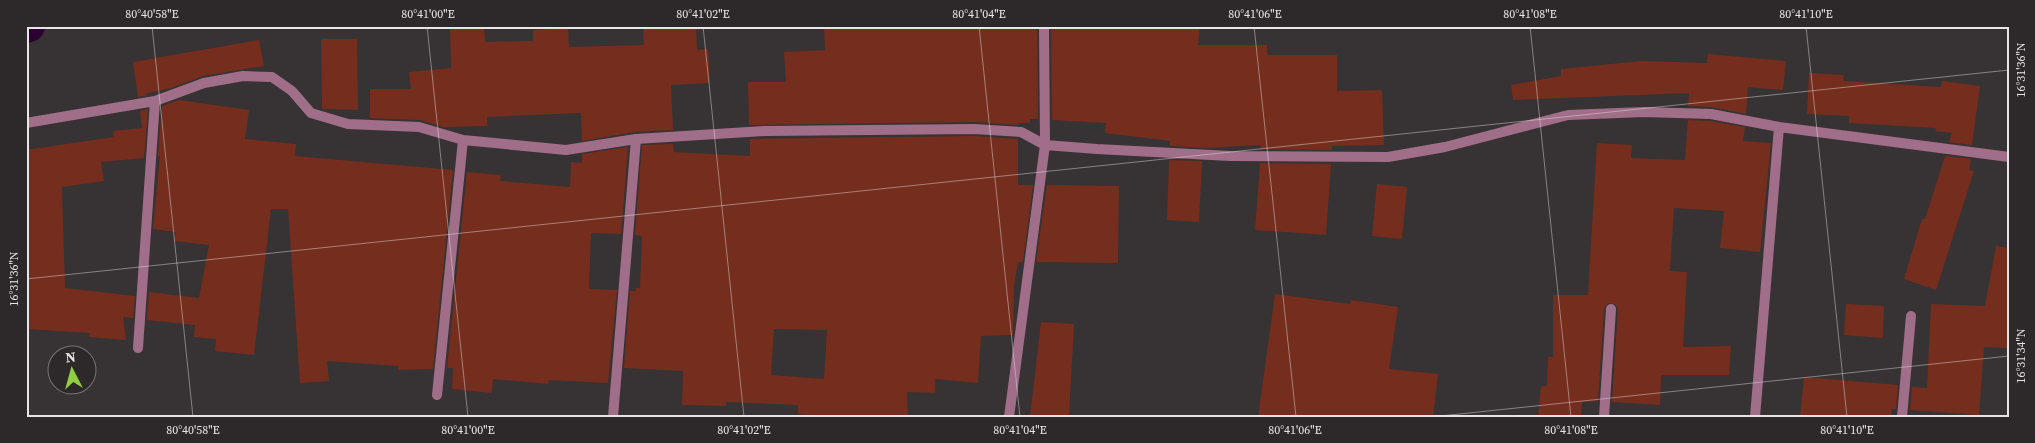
<svg xmlns="http://www.w3.org/2000/svg" width="2035" height="443" font-family="'Source Serif 4',serif">
	<style>
		.lines { fill: none; stroke-linecap: round; stroke-linejoin: round }
		.canal { stroke: #2d0033; stroke-width: 32 }
		.building { fill: #752e1d; fill-rule: evenodd }
		.minor { stroke: #a16e89; stroke-width: 10 }
		.ticks { fill: none; stroke: #e9e5e6; stroke-width: 1; stroke-opacity: 0.45 }
		.neatline { fill: none; stroke: #e9e5e6; stroke-width: 2 }
		.ticks-label { font-size: 12px; text-anchor: middle; fill: #e9e5e6 }
	</style>
	<rect width="100%" height="100%" fill="#373233"/>
	<g class="lines">
		<path class="canal" d="M26 27 29 26"/>
	</g>
	<path class="building" d="M450 26H484L485 42 533 41V30L568 28 569 47 644 45 643 26H696L697 50 708 49 710 83 671 85 673 130 635 132 582 141 581 113 487 117V126L443 127 420 120 370 118V89H411L409 72 451 68Z
		M824 26H1037L1038 119H1030V123H1018V125L974 122 749 125 748 82H786L784 52 825 50Z
		M1051 26H1200L1198 45H1267V55H1337V91L1382 90 1384 145 1332 146V150L1260 149 1261 145 1208 148 1170 146V141L1105 133 1106 123 1052 120Z
		M321 39H357L358 110 322 109Z
		M259 40 264 66 203 76 171 88 144 94 149 95 138 97 133 62Z
		M1708 54 1786 61 1783 90 1748 87 1746 114 1712 107 1688 106 1689 93 1513 100 1511 85 1561 76V69L1641 61 1707 63Z
		M1809 73 1844 75 1843 81 1941 87 1942 81 1980 86 1972 145 1949 142 1952 133 1935 131 1936 128 1849 123V116L1807 114Z
		M179 100 249 110 245 139 296 144 295 156 453 170 433 369 398 370V366L327 361 329 381 300 383 288 209H271L254 355 215 351 216 339 194 337 195 325 147 320 149 292 199 298 209 245 174 241 176 232 153 229 160 156H158L162 106Z
		M148 109 144 158 101 162 104 181 62 187 65 288 135 296 133 318 123 317 126 340 89 337 90 333 26 329V150L114 137 113 131 142 128 140 111Z
		M1688 120 1710 121 1745 127 1743 141 1771 143 1760 252 1720 248 1724 211 1674 208 1670 271 1687 272 1683 347 1731 346 1729 375H1661L1660 405 1612 402 1618 309 1615 304 1608 303 1604 309 1598 401 1582 402 1581 417H1538L1541 386H1547L1548 357H1553V295H1588L1597 143 1632 145 1631 158 1685 160Z
		M974 136 1018 139V185H1033L1023 262H1018L1014 286 1013 335 981 336 978 383 935 379V393L907 392 908 417H839L798 414V405L726 402V406L682 405 683 371 624 368 630 291H636V288H640L642 236 635 235 642 145 673 144 674 152 750 156V139ZM774 329 827 330 824 379 771 375Z
		M628 147 621 234 591 233 589 289 617 290 608 383 549 380 548 384 493 379 492 393 452 389 453 368H447L467 172 501 175 500 181 570 187 571 162 582 163V154Z
		M1945 156 1971 159 1969 170 1974 171 1936 290 1904 279 1922 219H1925Z
		M1169 160 1202 161 1199 222 1167 220Z
		M1260 163 1331 164 1326 235 1255 230Z
		M1377 184 1407 187 1402 239 1372 236Z
		M1047 185 1119 186 1118 263 1036 262Z
		M1996 246 2009 248V348L1984 347 1979 415 1910 410 1912 387 1927 388 1931 304 1985 306Z
		M1275 294 1350 304 1351 300 1398 307 1389 369 1438 374 1433 417H1258Z
		M1846 304 1884 306 1883 338 1844 335Z
		M1041 322 1074 324 1069 417H1030Z
		M1804 377 1898 385 1896 409H1892L1891 417H1800Z"/>
	<g class="lines">
		<path class="minor" d="M26 123 155 101 204 83 243 76 272 77 292 91 311 113 348 124 419 127 463 140 566 150 636 139 765 131 974 129 1021 132 1045 145 1097 149 1230 156 1388 157 1445 147 1568 115 1644 112 1711 114 1779 127 2009 157
			M138 348 155 101
			M437 395 463 140
			M613 417 636 139
			M1009 417 1045 145 1044 26
			M1604 417 1611 309
			M1755 417 1779 127
			M1902 417 1911 316"/>
	</g>
	<path class="ticks" d="M152 26 193 417M427 26 468 417M703 26 744 417M979 26 1020 417M1254 26 1296 417M1530 26 1571 417M1806 26 1847 417M26 279 2009 70M1431 417 2009 356"/>
	<rect width="2035" height="443" fill="none" stroke="#2d2829" stroke-width="55"/>
	<g transform="translate(72 370) rotate(354)"><circle r="24" fill="#2d2829" stroke="#787475"/>
	<path d="M0-4L9 19L0 12L-9 19Z" fill="#90cd41"/>
	<text y="-8" font-size="14" font-weight="bold" text-anchor="middle" fill="#e9e5e6">N</text>
	</g>
	<rect x="28" y="28" width="1980" height="388" class="neatline"/>
	<g class="ticks-label">
		<text x="152" y="18">80°40'58"E</text>
		<text x="428" y="18">80°41'00"E</text>
		<text x="703" y="18">80°41'02"E</text>
		<text x="979" y="18">80°41'04"E</text>
		<text x="1255" y="18">80°41'06"E</text>
		<text x="1530" y="18">80°41'08"E</text>
		<text x="1806" y="18">80°41'10"E</text>
		<text transform="translate(2021 70) rotate(-90)" y="4">16°31'36"N</text>
		<text transform="translate(14 279) rotate(-90)" y="4">16°31'36"N</text>
		<text transform="translate(2021 356) rotate(-90)" y="4">16°31'34"N</text>
		<text x="193" y="434">80°40'58"E</text>
		<text x="468" y="434">80°41'00"E</text>
		<text x="744" y="434">80°41'02"E</text>
		<text x="1020" y="434">80°41'04"E</text>
		<text x="1295" y="434">80°41'06"E</text>
		<text x="1571" y="434">80°41'08"E</text>
		<text x="1847" y="434">80°41'10"E</text>
	</g>
</svg>
